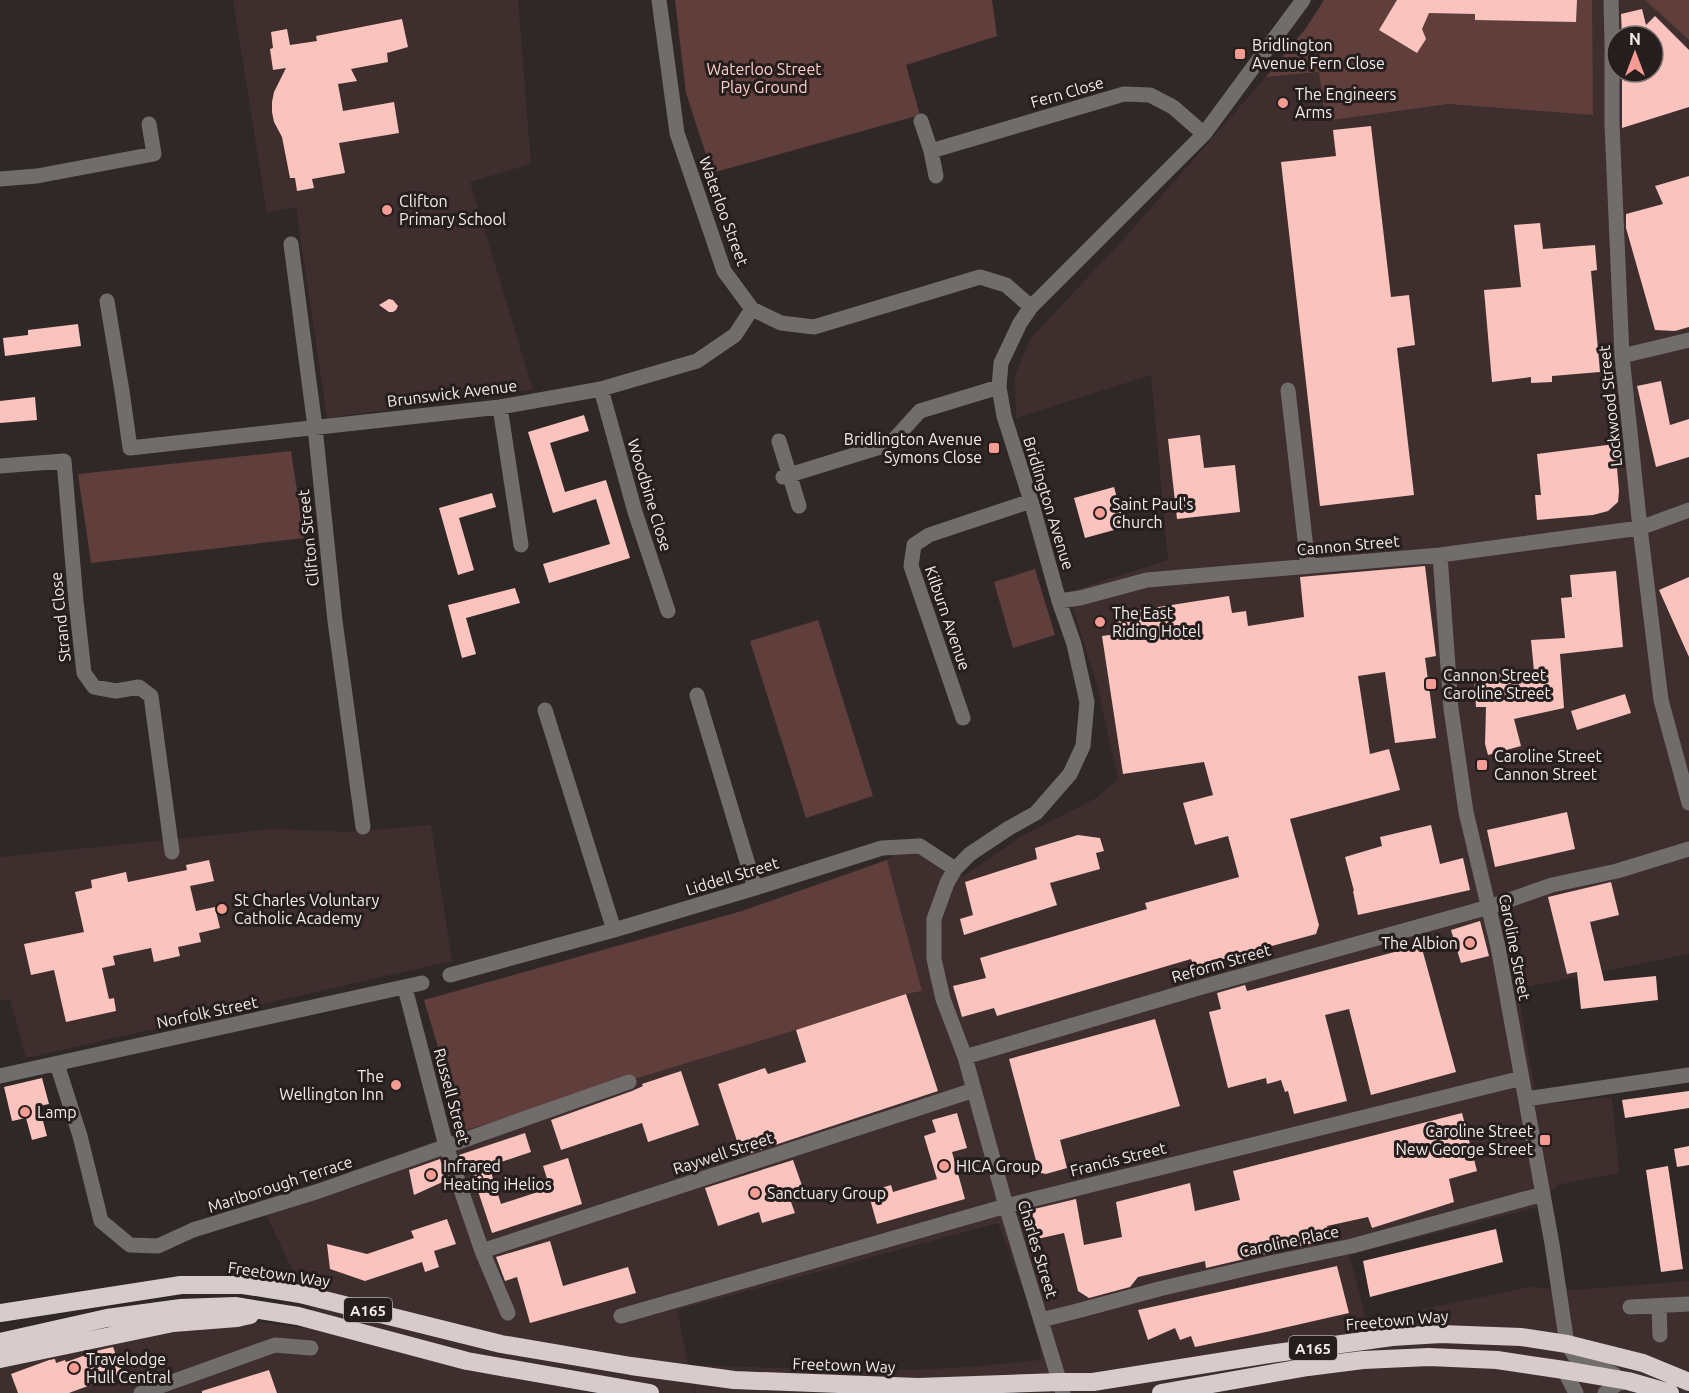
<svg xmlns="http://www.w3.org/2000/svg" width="1689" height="1393" font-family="Ubuntu,sans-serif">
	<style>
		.built { fill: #3e2f2e; fill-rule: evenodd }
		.green { fill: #603e3b }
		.building { fill: #fac3bd }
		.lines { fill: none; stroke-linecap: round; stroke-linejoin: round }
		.minor { stroke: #726d6d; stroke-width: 15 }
		.highway { stroke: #d7cccb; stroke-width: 18 }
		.poi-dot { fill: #f59c94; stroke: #261e1d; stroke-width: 2 }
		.labels { text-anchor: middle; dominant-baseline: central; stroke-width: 6; stroke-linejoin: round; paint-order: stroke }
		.shield { fill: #261e1d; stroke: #b4aeac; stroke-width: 1.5 }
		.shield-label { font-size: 15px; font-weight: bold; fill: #f1ebea }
		.poi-label { font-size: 16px; fill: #f1ebea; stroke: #261e1d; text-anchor: start }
		.park-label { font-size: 16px; fill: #fecdc8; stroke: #261e1d }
		.street-label { font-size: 16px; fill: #f1ebea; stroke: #261e1d }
	</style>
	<rect width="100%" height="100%" fill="#302827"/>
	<path class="built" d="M233 0H518L531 164 470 182 533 390 327 418 296 207 267 213Z
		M1592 0H1645L1689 40V954L1517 989 1538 1105 1612 1097 1619 1173 1557 1185 1538 1207 1349 1255 1367 1321 1529 1287 1574 1290 1689 1281V1393H696L693 1385 694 1393H600L570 1388 591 1393H0V1357L239 1320 321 1330 261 1204 463 1131 796 1030 906 994 922 991 887 860 919 836 963 876 1022 836 1096 798 1118 779 1097 685 1068 592 1168 560 1151 375 1016 418 1015 375 1031 338 1121 242 1266 77 1319 72 1327 121 1448 104 1592 115ZM1617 36H1653V72H1617ZM998 1223 1038 1328 1041 1360 970 1367 911 1370H841L688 1365 677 1310Z
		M431 825 452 961 26 1058 10 999 0 1001V857L273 829 350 832Z"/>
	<path class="green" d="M675 0H992L997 36 906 65 920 115 712 173 686 93Z
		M1324 0H1592L1593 115 1448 104 1326 121 1319 72 1266 77 1306 28Z
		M1645 0H1689V40Z
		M291 451 304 538 91 563 78 474Z
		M1035 569 1055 635 1013 648 994 582Z
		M818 620 873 796 806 818 750 641Z
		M887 860 922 991 906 994 796 1030 463 1131 424 1000 742 911Z"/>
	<path class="building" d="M1397 0H1577L1576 22 1475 20V14L1429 13 1422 29 1426 39 1417 53 1379 30Z
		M1642 9 1646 25 1655 16 1689 50V107L1622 128V72H1653V36H1622L1621 14Z
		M402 19 408 47 387 53 388 62 351 69 357 81 338 84 343 111 394 102 399 133 339 143 345 173 312 179 314 188 297 191 295 178H290L282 137 274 122 272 112V102L274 92 286 68 273 70 270 49 273 48 271 32 287 29 290 45 317 41 316 36Z
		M1371 126 1391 297 1409 295 1415 345 1397 348 1414 495 1320 506 1281 162 1336 156 1333 130Z
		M1689 176V327L1675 331 1655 330 1626 228V214L1663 204 1655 186Z
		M1540 223 1543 249 1595 245 1597 270 1591 271 1600 372 1552 376V382L1531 383V377L1492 382 1484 290 1521 287 1514 225Z
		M389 299 393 300 398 306 396 310 393 312H389L379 305Z
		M78 324 81 346 5 356 3 338 28 335V330Z
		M1661 381 1670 425 1689 419V457L1656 467 1637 386Z
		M35 397 37 420 0 423V401Z
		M584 415 589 431 550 443 565 492 606 480 630 558 549 583 543 564 610 544 596 499 553 513 528 432Z
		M1200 435 1204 468 1235 465 1240 512 1177 519 1168 439Z
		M1615 444 1619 491 1618 502 1608 511 1593 515 1537 520 1535 495H1541L1537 454Z
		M1114 487 1125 527 1085 538 1074 498Z
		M492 493 496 507 459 518 474 570 458 575 439 508Z
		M1425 566 1436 656 1425 658 1436 738 1395 743 1385 672 1358 676 1370 754 1389 749 1400 790 1290 819 1319 925 1316 934 1194 967 1191 959 997 1016 994 1008 962 1017 953 986 986 978 980 958 1147 909 1145 903 1239 877 1228 836 1195 845 1183 803 1213 795 1204 762 1123 774 1102 636 1117 634 1114 614 1229 596 1232 613 1246 611 1248 626 1304 617 1300 577Z
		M1616 571 1623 647 1560 654 1564 708 1514 719 1521 746 1488 755 1485 744 1486 707H1476L1474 675 1534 671 1531 640 1565 638 1561 598 1572 597 1570 575Z
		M1689 577V657L1659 590Z
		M515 588 520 603 466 618 476 654 462 658 448 605Z
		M1625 694 1631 713 1577 730 1571 711Z
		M1567 812 1575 849 1495 867 1487 830Z
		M1431 825 1440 864 1463 858 1470 890 1358 915 1353 891H1354L1345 857 1382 846 1380 837Z
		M1078 835 1100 838 1104 851 1096 853 1100 869 1050 883 1057 905 964 935 960 919 973 915 965 882 1037 859 1035 848Z
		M209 860 214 881 190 886 196 911 215 907 220 928 199 933 201 942 178 947 180 956 154 962 151 948 113 956 115 965 102 968 109 999 114 998 116 1011 66 1022 54 970 31 975 24 944 84 932 75 892 92 888 91 880 126 872 128 882 187 870 186 865Z
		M1611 882 1619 915 1590 922 1604 981 1656 976 1658 1000 1581 1009 1577 972 1567 974 1548 897Z
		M1480 921 1489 956 1461 963 1451 930Z
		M1421 945 1456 1072 1371 1095 1349 1009 1325 1015 1347 1101 1294 1114 1288 1091 1285 1092 1281 1080 1267 1084 1266 1078 1228 1088 1209 1012 1221 1009 1217 993 1245 985 1247 991Z
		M906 994 938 1091 742 1156 718 1084 765 1068 768 1074 806 1062 796 1030Z
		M1155 1019 1180 1106 1060 1140 1067 1168 1046 1174 1041 1173 1038 1168 1009 1059Z
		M681 1071 699 1125 648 1142 642 1123 561 1150 551 1120 632 1091 643 1086 642 1084Z
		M42 1078 49 1104 39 1106 47 1136 32 1140 26 1118 12 1121 4 1087Z
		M1689 1091V1108L1625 1118 1622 1100Z
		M957 1113 967 1148 952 1152 965 1199 877 1224 868 1192 891 1185 893 1192 937 1179 924 1136 936 1132 932 1120Z
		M1462 1113 1477 1171 1449 1179 1454 1202 1372 1228 1368 1217 1327 1226 1330 1239 1206 1268 1205 1261 1138 1277 1130 1287 1089 1298 1078 1291 1064 1233 1037 1239 1030 1210 1076 1199 1084 1245 1122 1237 1116 1202 1190 1183 1195 1211 1240 1200 1233 1171Z
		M525 1133 531 1152 489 1166 501 1204 550 1188 543 1166 568 1158 582 1204 492 1233 471 1170 465 1172 459 1155Z
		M1689 1146V1165L1677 1167 1674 1149Z
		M440 1159 447 1180 414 1195 409 1170Z
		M793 1160 806 1197 791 1202 795 1213 762 1223 759 1212 718 1226 705 1188Z
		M1668 1166 1683 1269 1661 1272 1646 1170Z
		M447 1219 456 1244 434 1251 439 1267 425 1272 422 1262 365 1281 330 1269 327 1244 367 1254 414 1238 411 1231Z
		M1496 1229 1503 1262 1370 1297 1363 1261Z
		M550 1241 563 1286 628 1267 636 1293 530 1323 517 1277 505 1281 496 1257Z
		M1337 1266 1349 1313 1266 1332 1195 1347 1191 1336 1180 1340 1175 1328 1148 1340 1138 1310Z
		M113 1347 123 1373 69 1393H18L11 1374 49 1360 55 1359 56 1363 65 1360 66 1362 100 1350Z
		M269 1370 277 1393H202V1391Z"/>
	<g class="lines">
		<path class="minor" d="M659 0 677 133 724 271 752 309 781 323 814 327 980 277 1006 285 1031 307
			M1611 0 1612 43V124L1622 356 1640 528 1661 700 1689 803
			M921 121 931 151 936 176
			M931 151 1124 94 1150 95 1173 107 1204 134
			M0 179 37 176 154 154 149 124
			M291 244 315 427 335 621 363 827
			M107 301 122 391 130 448 500 407 601 389 697 361 735 335 752 309
			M1622 356 1689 340
			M601 389 635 512 668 611
			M1288 390 1308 566
			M500 407 521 545
			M779 441 799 506
			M0 466 64 461 76 601 84 673 94 687 116 691 139 687 151 696 172 852
			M783 477 890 444 920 411 999 387
			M1440 555 1451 709 1466 812 1498 947 1552 1244 1567 1344 1575 1356 1614 1374
			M1059 601 1080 598 1147 580 1440 555 1640 528 1689 510
			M697 695 755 888
			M545 710 614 930
			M963 718 911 566 914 545 929 535 1031 501
			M450 975 614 930 755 888 882 848 920 846 955 869
			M405 988 446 1146 482 1251 508 1313
			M965 1057 1202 987 1489 907 1552 885 1617 871 1689 849
			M57 1064 80 1136 101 1221 130 1245 158 1246 193 1230 319 1191 629 1082
			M0 1076 422 983
			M1526 1099 1689 1075
			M482 1251 974 1090
			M1659 1306 1660 1335
			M1630 1307 1689 1304
			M621 1316 1006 1206 1522 1078
			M1041 1320 1081 1310 1159 1289 1266 1264 1352 1246 1543 1194
			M1564 1370 1576 1393
			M141 1393 275 1345 311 1348
			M1063 1393 1006 1206 965 1057 943 999 934 959V919L947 883 955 869 970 854 1009 828 1036 813 1070 774 1083 746 1087 702 1074 644 1059 601 1031 501 1004 416 999 387 1001 363 1020 323 1031 307 1204 134 1303 0
			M1605 1393 1617 1384 1628 1381"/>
		<path class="highway" d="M0 1313 181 1285H243L300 1294 501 1344 631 1366 734 1380 918 1387 1060 1382H1093L1269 1354 1392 1337 1441 1334 1521 1337 1567 1344 1643 1363 1689 1382
			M0 1342 107 1318 181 1308 235 1306 298 1316 467 1361 650 1393
			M0 1359 173 1323 237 1318 250 1315
			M1161 1393 1308 1367 1363 1360 1429 1357 1497 1360 1564 1370 1628 1381 1670 1393"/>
	</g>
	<g class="poi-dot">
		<rect x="1234" y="48" width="12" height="12" rx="3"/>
		<circle cx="1283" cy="103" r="6"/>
		<circle cx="387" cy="210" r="6"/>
		<rect x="988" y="442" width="12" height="12" rx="3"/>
		<circle cx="1100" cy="513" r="6"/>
		<circle cx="1100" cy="622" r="6"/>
		<rect x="1425" y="678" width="12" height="12" rx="3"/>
		<rect x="1476" y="759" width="12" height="12" rx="3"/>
		<circle cx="222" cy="909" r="6"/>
		<circle cx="1470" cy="943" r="6"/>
		<circle cx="396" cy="1085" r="6"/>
		<circle cx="25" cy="1112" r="6"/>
		<rect x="1539" y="1134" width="12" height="12" rx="3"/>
		<circle cx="944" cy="1166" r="6"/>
		<circle cx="431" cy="1175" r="6"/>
		<circle cx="755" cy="1193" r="6"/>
		<circle cx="74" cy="1368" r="6"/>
	</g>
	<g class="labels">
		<g class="shield">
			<rect x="344" y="1298" width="48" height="24" rx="4.5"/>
			<rect x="1289" y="1336" width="48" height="24" rx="4.5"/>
		</g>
		<g class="shield-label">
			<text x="368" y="1310">A165</text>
			<text x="1313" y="1348">A165</text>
		</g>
		<g class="poi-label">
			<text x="1252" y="45">Bridlington<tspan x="1252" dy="18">Avenue Fern Close</tspan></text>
			<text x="1295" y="94">The Engineers<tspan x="1295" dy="18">Arms</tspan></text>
			<text x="399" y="201">Clifton<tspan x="399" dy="18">Primary School</tspan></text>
			<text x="982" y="439" text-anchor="end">Bridlington Avenue<tspan x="982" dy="18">Symons Close</tspan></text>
			<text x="1112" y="504">Saint Paul's<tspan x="1112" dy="18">Church</tspan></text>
			<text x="1112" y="613">The East<tspan x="1112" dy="18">Riding Hotel</tspan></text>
			<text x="1443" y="675">Cannon Street<tspan x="1443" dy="18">Caroline Street</tspan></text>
			<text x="1494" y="756">Caroline Street<tspan x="1494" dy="18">Cannon Street</tspan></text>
			<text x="234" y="900">St Charles Voluntary<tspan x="234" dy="18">Catholic Academy</tspan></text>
			<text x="1458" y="943" text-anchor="end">The Albion</text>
			<text x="384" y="1076" text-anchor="end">The<tspan x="384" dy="18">Wellington Inn</tspan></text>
			<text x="37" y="1112">Lamp</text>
			<text x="1533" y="1131" text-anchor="end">Caroline Street<tspan x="1533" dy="18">New George Street</tspan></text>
			<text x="443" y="1166">Infrared<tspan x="443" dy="18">Heating iHelios</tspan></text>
			<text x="956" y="1166">HICA Group</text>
			<text x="767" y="1193">Sanctuary Group</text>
			<text x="86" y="1359">Travelodge<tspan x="86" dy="18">Hull Central</tspan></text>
		</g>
		<g class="park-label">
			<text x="764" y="69">Waterloo Street<tspan x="764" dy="18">Play Ground</tspan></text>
		</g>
		<g class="street-label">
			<text transform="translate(1067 92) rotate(-16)">Fern Close</text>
			<text transform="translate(724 211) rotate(70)">Waterloo Street</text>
			<text transform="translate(452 393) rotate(-7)">Brunswick Avenue</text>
			<text transform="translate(1610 406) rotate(-96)">Lockwood Street</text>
			<text transform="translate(650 495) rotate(73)">Woodbine Close</text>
			<text transform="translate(1049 503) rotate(73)">Bridlington Avenue</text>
			<text transform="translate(308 538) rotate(-96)">Clifton Street</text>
			<text transform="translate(1348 545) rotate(-5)">Cannon Street</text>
			<text transform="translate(60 617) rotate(-96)">Strand Close</text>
			<text transform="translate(948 618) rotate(71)">Kilburn Avenue</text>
			<text transform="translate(732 876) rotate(-17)">Liddell Street</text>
			<text transform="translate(1515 947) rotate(79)">Caroline Street</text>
			<text transform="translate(1221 963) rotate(-16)">Reform Street</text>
			<text transform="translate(207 1012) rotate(-12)">Norfolk Street</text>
			<text transform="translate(452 1096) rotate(75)">Russell Street</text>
			<text transform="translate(723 1153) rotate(-18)">Raywell Street</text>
			<text transform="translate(1118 1159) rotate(-14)">Francis Street</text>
			<text transform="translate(280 1184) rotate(-18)">Marlborough Terrace</text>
			<text transform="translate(1289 1241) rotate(-12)">Caroline Place</text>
			<text transform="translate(1038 1249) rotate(73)">Charles Street</text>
			<text transform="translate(279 1274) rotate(8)">Freetown Way</text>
			<text transform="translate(1397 1320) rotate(-5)">Freetown Way</text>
			<text transform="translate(844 1365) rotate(2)">Freetown Way</text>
		</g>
	</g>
	<g transform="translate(1635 54)"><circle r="28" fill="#261e1d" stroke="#77706f" stroke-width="1.5"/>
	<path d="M0-4.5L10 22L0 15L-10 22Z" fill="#f59c94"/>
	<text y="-9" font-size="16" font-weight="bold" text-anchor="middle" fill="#f1ebea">N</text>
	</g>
</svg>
